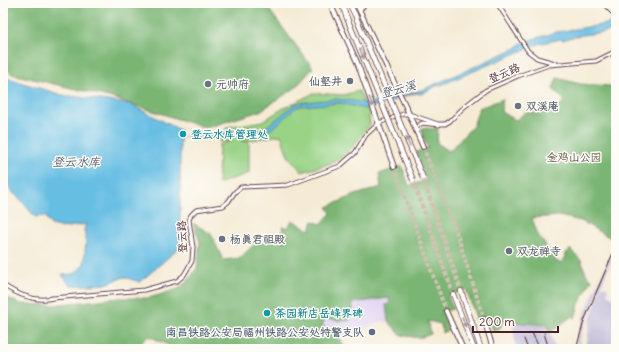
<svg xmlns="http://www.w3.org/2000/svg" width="619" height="352" font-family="Delius,'LXGW WenKai TC',sans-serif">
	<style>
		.built { fill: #e1d4f3 }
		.industrial { fill: #c5c0da }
		.green { fill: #99d386; stroke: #727958 }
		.forest { fill: #7ab573; stroke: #626a4f }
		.water { fill: #66bee3; stroke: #586e87 }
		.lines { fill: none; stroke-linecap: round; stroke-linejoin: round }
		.stream { stroke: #66bee3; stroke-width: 1 }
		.major-tunnel { stroke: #d3c2b3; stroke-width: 4; stroke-dasharray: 4 2; stroke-linecap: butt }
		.highway-tunnel { stroke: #d3c2b3; stroke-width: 4.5; stroke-dasharray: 4.5 2; stroke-linecap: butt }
		.minor-casing { stroke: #643e44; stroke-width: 5 }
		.major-casing { stroke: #643e44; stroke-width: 6 }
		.highway-casing { stroke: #643e44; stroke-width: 6 }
		.minor { stroke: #fff; stroke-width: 3 }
		.major { stroke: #fff; stroke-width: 4 }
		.highway { stroke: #fff; stroke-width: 4.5 }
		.rail { stroke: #4a1f2b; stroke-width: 1 }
		.highway-bridge-casing { stroke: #643e44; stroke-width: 6; stroke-linecap: butt }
		.highway-bridge { stroke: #fff; stroke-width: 4.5 }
		.oneway { fill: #ae9aa0 }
		.worship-dot { fill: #6b7280; stroke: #fdfcf7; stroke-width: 1.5 }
		.culture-dot { fill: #0f9aa8; stroke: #fdfcf7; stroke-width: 1.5 }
		.service-dot { fill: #5c6f8a; stroke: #fdfcf7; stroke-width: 1.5 }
		.labels { text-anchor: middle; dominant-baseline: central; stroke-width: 3; stroke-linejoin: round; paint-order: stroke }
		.street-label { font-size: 11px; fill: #4a1f2b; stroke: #fdfcf7 }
		.worship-label { font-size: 11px; font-weight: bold; fill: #5b616d; stroke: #fdfcf7; text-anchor: start }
		.culture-label { font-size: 11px; font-weight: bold; fill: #0d838f; stroke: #fdfcf7; text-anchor: start }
		.park-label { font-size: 11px; fill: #625546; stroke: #fdfcf7 }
		.service-label { font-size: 11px; font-weight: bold; fill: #4e5e75; stroke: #fdfcf7; text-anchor: end }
		.water-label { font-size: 12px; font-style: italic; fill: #54576b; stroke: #fdfcf7 }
	</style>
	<rect width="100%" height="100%" fill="#fdfcf7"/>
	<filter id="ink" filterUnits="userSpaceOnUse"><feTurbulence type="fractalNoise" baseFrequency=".025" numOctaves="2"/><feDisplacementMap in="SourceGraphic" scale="8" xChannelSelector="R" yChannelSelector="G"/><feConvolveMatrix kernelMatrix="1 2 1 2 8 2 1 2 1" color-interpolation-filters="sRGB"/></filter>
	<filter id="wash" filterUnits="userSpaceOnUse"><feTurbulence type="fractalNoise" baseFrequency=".012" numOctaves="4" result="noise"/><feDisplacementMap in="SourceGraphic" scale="16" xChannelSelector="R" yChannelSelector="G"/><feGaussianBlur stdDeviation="0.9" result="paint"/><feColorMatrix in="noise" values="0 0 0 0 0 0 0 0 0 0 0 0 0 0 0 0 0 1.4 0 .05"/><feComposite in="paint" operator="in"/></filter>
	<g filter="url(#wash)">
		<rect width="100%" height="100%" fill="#f5ebd5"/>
		<path class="built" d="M389 298 390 303 386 305 388 321 386 322 382 321 342 338 340 341 338 336 322 326 325 318 340 321 342 319 350 318 349 312 352 303Z"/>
		<path class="industrial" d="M616 243V249L582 332 578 349H574L582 319Z
			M602 285 608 288 607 294 616 299V349H586L590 320Z
			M512 322 547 325 556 349H516Z"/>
		<path class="green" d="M359 91 369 112 370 125C362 133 356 144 348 152 338 163 316 168 302 172L288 156 281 135 252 140 241 141 249 142V173L218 184 219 145 232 141 219 142 227 127 263 121 282 109 314 93 343 95Z"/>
		<path class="forest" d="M3 3H264L313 68 295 88 260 111 206 128 109 97 12 74 3 67Z
			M557 78 580 84 612 86 616 85V241L581 221 559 216 532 218 538 235 554 257 556 261 560 263 566 257 565 255 570 249 581 260 587 276 592 279 579 304 575 318 572 316 550 333 547 325 502 321 501 327 494 332 487 317 477 321 466 289 448 296 453 309 442 312 449 330 442 333 441 324 428 321 431 334 419 338 401 335 388 321 386 305 390 303 389 298 352 303 353 311 349 313 350 320 347 321 342 319 340 321 325 318 322 326 338 334 339 339 347 349H173L168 345 149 336 134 349H3V296L21 304 52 305 119 298H149L178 289 188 281 197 268 200 242 193 223 211 234 223 260 240 258 259 240 285 241 282 226 288 228 292 220 310 230 313 221 321 224 331 213 327 207 355 195 381 187 379 174 402 166 409 186 426 180 416 152 428 148 423 137 422 128 438 129 437 143 449 151 473 126 479 108 503 99 501 112 516 120 526 112C545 115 551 113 565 101L553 89Z"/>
		<path class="water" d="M616 18V29C599 35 580 33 563 40L561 39 538 44 441 85 440 84 421 94 416 93 366 109 340 103 300 106 295 108C287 115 278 125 269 130 253 139 208 137 188 138V134H192C210 133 250 135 266 127 276 121 285 111 295 104L299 103 336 99 368 103 395 97 422 90 516 48 520 44 530 40 557 32 607 24Z
			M3 77 62 95 130 104 180 130V247L140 282 124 277 106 284 71 286 62 275 74 274 84 264 86 240 84 230 86 224 62 228 51 225 45 216 35 217 21 200 3 183Z"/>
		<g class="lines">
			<path class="stream" d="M179 136H189"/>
		</g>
	</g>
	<g filter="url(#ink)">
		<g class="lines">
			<path class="major-tunnel" d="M423 147 456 231 484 319
				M394 167 446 311"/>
			<path class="highway-tunnel" d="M423 178 461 291
				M413 180 453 294"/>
			<g class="minor-casing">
				<path id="minor" d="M497 3 528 51 537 58 555 63
					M360 10 366 3
					M416 130 418 126 422 123 439 125
					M3 285C18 295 36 302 53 298L144 290 177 281 184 275 192 261 193 247 189 220 191 215 196 210 223 206 228 202 235 192 241 187 288 185 340 166 355 153 366 135 379 123 403 114H409L438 124H445L450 121 464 107 486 90 518 76 549 65 596 61 616 51"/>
			</g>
			<g class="major-casing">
				<path id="major" d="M330 3 357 62 394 167
					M356 3 406 107 423 147
					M446 311 463 349
					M484 319 493 349"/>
			</g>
			<g class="highway-casing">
				<path id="highway" d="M341 3 347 18
					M349 3 355 15
					M461 291 481 349
					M453 294 474 349"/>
			</g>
			<use href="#minor" class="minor"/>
			<use href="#major" class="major"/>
			<use href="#highway" class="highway"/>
			<path class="rail" d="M600 3 616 19
				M532 333 540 349
				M544 333 549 349
				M524 339 528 349
				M576 349 584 321 616 246"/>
			<g class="highway-bridge-casing">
				<path id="highway-bridge" d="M355 15 423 178
					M347 18 413 180"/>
			</g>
			<use href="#highway-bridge" class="highway-bridge"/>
		</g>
		<defs><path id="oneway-solid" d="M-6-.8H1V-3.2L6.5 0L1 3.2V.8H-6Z"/></defs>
		<g class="oneway">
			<use href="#oneway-solid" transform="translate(362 54) rotate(67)"/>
			<use href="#oneway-solid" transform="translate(371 102) rotate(70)"/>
			<use href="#oneway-solid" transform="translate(408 142) rotate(-112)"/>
			<use href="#oneway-solid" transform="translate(464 322) rotate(70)"/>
		</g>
	</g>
	<g class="worship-dot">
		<circle cx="350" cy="81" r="4"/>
		<circle cx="208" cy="84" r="4"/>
		<circle cx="518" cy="106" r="4"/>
		<circle cx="222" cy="239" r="4"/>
		<circle cx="509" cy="251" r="4"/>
	</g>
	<g class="culture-dot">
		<circle cx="183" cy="134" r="4"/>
		<circle cx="267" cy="313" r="4"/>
	</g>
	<circle class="service-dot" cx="372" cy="332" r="4"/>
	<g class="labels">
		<g class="street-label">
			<text transform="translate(504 73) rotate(-24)">登云路</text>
			<text transform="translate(182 237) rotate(-93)">登云路</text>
		</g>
		<g class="worship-label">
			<text x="342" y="81" text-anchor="end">仙壑井</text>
			<text x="216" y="84">元帅府</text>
			<text x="526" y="106">双溪庵</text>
			<text x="230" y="239">杨真君祖殿</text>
			<text x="517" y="251">双龙禅寺</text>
		</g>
		<g class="culture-label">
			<text x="191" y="134">登云水库管理处</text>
			<text x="275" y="313">茶园新店岳峰界碑</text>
		</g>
		<g class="park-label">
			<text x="574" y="157">金鸡山公园</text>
		</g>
		<g class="service-label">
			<text x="364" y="332">南昌铁路公安局福州铁路公安处特警支队</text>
		</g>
		<g class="water-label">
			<text transform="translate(398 89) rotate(-15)">登云溪</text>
			<text x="76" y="161">登云水库</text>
		</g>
	</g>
	<rect width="619" height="352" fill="none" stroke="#fdfcf7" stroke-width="16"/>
	<path d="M473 326v6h85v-6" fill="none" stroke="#4a1f2b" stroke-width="2"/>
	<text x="479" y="326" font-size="12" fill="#4a1f2b" stroke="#fdfcf7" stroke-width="3" paint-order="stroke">200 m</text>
</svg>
